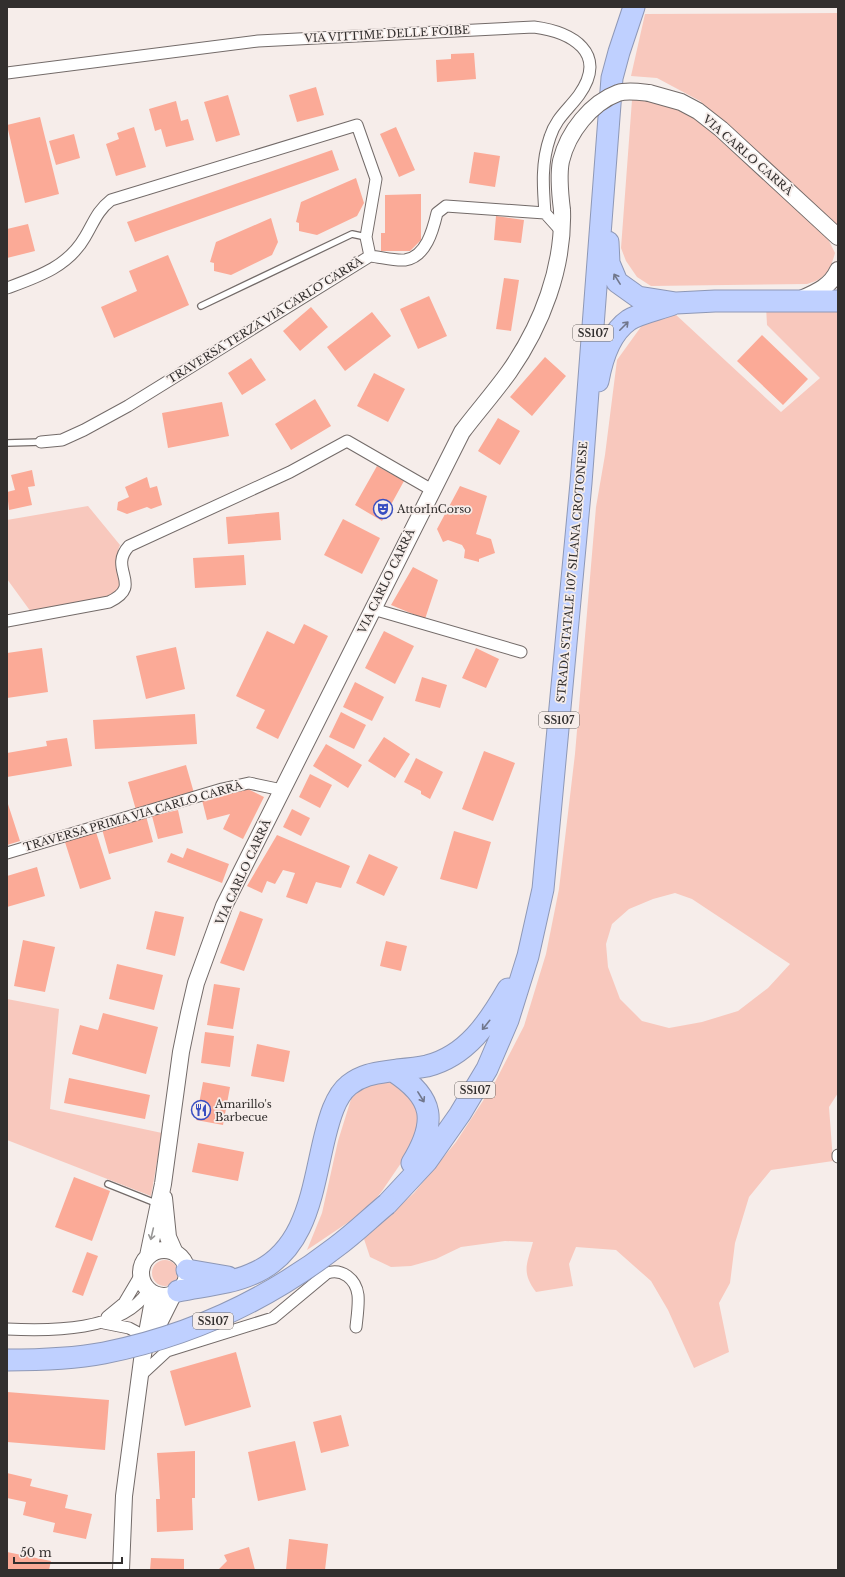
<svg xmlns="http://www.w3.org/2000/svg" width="845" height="1577" font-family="'Libre Baskerville',serif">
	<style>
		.green { fill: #f8c8bd; fill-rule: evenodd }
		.building { fill: #fbaa97 }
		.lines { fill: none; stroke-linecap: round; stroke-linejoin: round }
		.lane-casing { stroke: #736b69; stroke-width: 8 }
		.street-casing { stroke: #736b69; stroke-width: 13 }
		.secondary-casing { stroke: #736b69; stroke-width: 18 }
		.highway-casing { stroke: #8e98b6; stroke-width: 23 }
		.lane { stroke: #fff; stroke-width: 5.5 }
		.street { stroke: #fff; stroke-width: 11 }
		.secondary { stroke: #fff; stroke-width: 16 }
		.highway { stroke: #bfd0ff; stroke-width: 21 }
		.secondary-bridge-casing { stroke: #736b69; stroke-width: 18; stroke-linecap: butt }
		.highway-bridge-casing { stroke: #8e98b6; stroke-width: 23; stroke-linecap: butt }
		.secondary-bridge { stroke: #fff; stroke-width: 16 }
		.highway-bridge { stroke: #bfd0ff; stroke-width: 21 }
		.oneway { stroke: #71778c }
		.oneway2 { stroke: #989796 }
		.labels { text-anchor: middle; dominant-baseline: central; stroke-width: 3.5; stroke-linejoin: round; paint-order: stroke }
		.shield { fill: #f6edea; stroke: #6d6866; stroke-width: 1 }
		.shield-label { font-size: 10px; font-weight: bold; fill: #322f2e }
		.street-label { font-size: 11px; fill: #322f2e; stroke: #f6edea }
		.poi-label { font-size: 11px; fill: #322f2e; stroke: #f6edea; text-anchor: start }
	</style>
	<rect width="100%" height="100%" fill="#f6edea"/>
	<path class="green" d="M838 13V228L700 101 657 78 631 76 645 14Z
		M642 96 687 110 823 229 835 253C830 271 825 279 807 284L651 286 637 277 626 261 621 248 632 100Z
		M766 306 834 310 838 312V1093L829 1107 833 1161 771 1170 749 1197 735 1243 730 1283 719 1303 729 1352 694 1368 668 1310 651 1281 616 1250 576 1247 569 1264 573 1286 536 1292C521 1272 527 1264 533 1242L505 1241 461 1247 436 1259 411 1266 391 1267 370 1257 364 1239 414 1193 456 1142 494 1084 524 1026 546 954 559 889 575 754 596 507 605 455 617 360 643 324 674 313 781 412 820 378 767 325ZM675 893 692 899 790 964 768 988 738 1011 702 1022 669 1028 642 1021 620 999 608 967 606 944 612 924 629 909 653 899Z
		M88 506 120 545C114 559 119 572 122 586L113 596 31 612 7 579V520Z
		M7 999 59 1009 50 1109 162 1133 151 1196 7 1140Z
		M380 1079C410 1086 410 1097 425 1121L416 1141 382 1191 368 1209 307 1250 322 1213 338 1141 352 1096 359 1086Z
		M152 1273a13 13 0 1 1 26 0a13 13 0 1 1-26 0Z"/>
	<path class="building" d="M474 53 476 79 437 82 436 60 451 59V54Z
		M316 87 324 115 297 122 289 95Z
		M228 95 240 135 216 142 204 102Z
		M176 101 181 121 188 119 194 140 166 147 161 129 155 131 149 109Z
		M40 117 59 194 25 203 7 125Z
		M134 127 146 167 116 176 106 144 119 139 117 133Z
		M396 127 415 170 399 177 380 134Z
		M74 134 80 158 56 165 49 141Z
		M332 150 339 170 135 242 127 222Z
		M474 152 500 156 495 187 469 183Z
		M356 178 364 203 357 216 317 235 299 231V223L296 222 301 202Z
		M421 194V240L410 251H381V233H385V195Z
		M496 216 524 220 521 243 494 240Z
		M271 218 278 242 272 255 231 275 214 271V263L210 262 216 242Z
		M28 224 35 251 7 258V229Z
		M168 255 189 305 114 338 101 307 137 291 129 271Z
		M504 278 519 280 511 331 496 329Z
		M429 296 447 336 418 349 400 309Z
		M311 307 328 327 300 351 283 331Z
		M372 312 391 336 345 371 327 347Z
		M762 335 808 379 783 405 737 361Z
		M545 357 566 376 532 416 510 397Z
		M251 358 266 380 242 395 228 373Z
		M374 373 405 389 388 422 357 406Z
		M315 399 331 426 291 450 275 424Z
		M222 402 229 436 168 448 162 413Z
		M498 418 520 431 500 465 478 451Z
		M377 466 404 481 382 521 355 505Z
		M32 470 35 486 28 487 32 505 9 510 7 492 15 490 11 475Z
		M147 477 150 488 157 486 162 505 151 509 147 507 127 514 117 510 118 502 129 497 125 487Z
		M460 486 487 496 476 534 491 539 495 553 479 559V562L464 558 465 550 462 545 448 540 443 542 437 529Z
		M279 512 281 540 228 544 226 517Z
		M343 519 380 538 362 574 324 555Z
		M244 555 246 585 195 588 193 558Z
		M413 567 438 580 425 619 391 605Z
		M304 624 328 636 278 739 256 728 265 710 236 696 267 631 294 644Z
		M384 631 414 646 395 684 365 668Z
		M176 647 185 689 146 699 136 656Z
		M42 648 48 692 7 698V653Z
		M476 648 499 659 486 688 462 678Z
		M422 677 447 685 440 708 415 701Z
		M355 682 384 697 372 721 343 707Z
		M341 712 366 725 354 749 329 737Z
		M195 714 197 744 95 749 93 720Z
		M384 737 410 754 395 778 368 761Z
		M67 738 72 766 7 777V753L47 746 46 741Z
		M326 744 362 765 348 788 313 766Z
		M484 751 515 763 493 821 462 809Z
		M416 758 443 772 430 799 421 794V791L404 782Z
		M186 765 194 793 136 810 128 782Z
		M310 774 332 785 320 808 299 797Z
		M244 787 264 797 243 839 223 829 230 814 207 820 202 800Z
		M7 801 20 841 7 845Z
		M292 809 310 818 301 836 283 827Z
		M178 810 183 833 158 839 152 816Z
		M146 816 153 842 109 854 102 829Z
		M95 829 111 879 80 889 64 839Z
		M454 831 491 842 477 889 440 879Z
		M277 835 350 866 341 888 316 882 307 904 286 897 295 873 283 870 275 884 267 881 262 893 247 886Z
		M187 848 229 864 222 883 167 862 171 853 183 858Z
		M369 854 398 867 384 896 356 883Z
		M37 867 45 896 7 907V876Z
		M155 911 184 917 175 956 146 949Z
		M240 911 263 919 244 971 220 963Z
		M23 940 55 947 45 992 14 986Z
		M386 941 407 946 401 971 380 966Z
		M117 964 163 975 154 1010 109 999Z
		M214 984 240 988 233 1029 207 1025Z
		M103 1013 158 1027 146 1074 72 1054 80 1025 98 1030Z
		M205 1032 234 1036 230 1067 201 1063Z
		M257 1044 290 1051 284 1082 251 1076Z
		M69 1078 150 1095 145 1119 64 1103Z
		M203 1082 230 1087 223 1125 196 1120Z
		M198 1143 244 1152 238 1181 192 1172Z
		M74 1177 110 1191 92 1241 55 1227Z
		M87 1252 98 1256 83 1296 72 1292Z
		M236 1352 251 1407 185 1426 170 1371Z
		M7 1392 109 1400 105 1450 7 1442Z
		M341 1415 349 1446 321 1453 313 1422Z
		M295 1441 306 1490 258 1501 248 1452Z
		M195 1451V1498H192L193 1530 157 1532 156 1499H160L157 1453Z
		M7 1473 32 1479 30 1486 68 1495 65 1508 92 1514 86 1539 53 1532 55 1523 23 1515 26 1502 7 1498Z
		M289 1539 328 1544 325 1570H286Z
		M249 1547 255 1570H218L227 1561 224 1555Z
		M7 1552 51 1561 49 1570H7Z
		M151 1558 184 1559V1570H150Z"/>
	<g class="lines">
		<g class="lane-casing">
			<path id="lane" d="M201 306 352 234 366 237
				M7 443 41 442
				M108 1184 158 1204"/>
		</g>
		<g class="street-casing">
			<path id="street" d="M7 73 258 41 534 27C572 32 609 53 579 95 568 110 556 118 550 137 541 163 543 187 545 213
				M545 213 563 233
				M7 288C37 277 68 267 85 237 94 222 97 211 111 200L357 125 376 179 366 237 370 256
				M41 442 62 440 84 430 128 406 370 256C381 257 394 261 405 260 426 257 433 230 437 213L446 206 545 213
				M373 609 521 652
				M7 621 109 602C145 585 107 570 129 546L290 472 347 441 432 490
				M7 853 222 789 249 783 282 790
				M838 1155V1157
				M107 1317 124 1303 140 1276
				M104 1323 129 1328 146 1337
				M7 1329C50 1331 122 1332 148 1291
				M140 1376 167 1351 273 1318 327 1273C342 1268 356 1279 358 1295 359 1305 357 1317 356 1327"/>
		</g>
		<g class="secondary-casing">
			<path id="secondary" d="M649 93 681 102 698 111 721 129 838 237
				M801 299C817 292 831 286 838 270
				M164 1198 168 1237 175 1253
				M141 1273a23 23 0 1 1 46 0a23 23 0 1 1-46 0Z
				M148 1256 163 1184 181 1052 189 1013 196 983 224 906 462 432C477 412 494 393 509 372 542 325 564 267 562 210
				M153 1335 173 1295
				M121 1570 124 1496 142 1360 154 1295"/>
		</g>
		<g class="highway-casing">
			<path id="highway" d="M608 242 609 263 617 282 638 297 676 303 715 301H838
				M598 381C602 359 610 333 629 320 640 313 661 309 673 304
				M393 1071C435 1098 437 1122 412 1163
				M387 1204 427 1161 460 1114 487 1069 508 1020 528 956 543 889 581 483 612 78 619 52 634 7
				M187 1270 228 1277
				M178 1291C202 1286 230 1284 252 1274 308 1251 312 1188 325 1136 329 1120 335 1096 349 1085 364 1073 379 1073 397 1070 407 1069 417 1068 427 1066 467 1056 489 1022 508 989"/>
		</g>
		<use href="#lane" class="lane"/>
		<use href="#street" class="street"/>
		<use href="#secondary" class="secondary"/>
		<use href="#highway" class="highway"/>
		<g class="secondary-bridge-casing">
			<path id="secondary-bridge" d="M562 210C560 194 558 176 561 161 568 132 591 103 618 93 627 90 640 92 649 93"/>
		</g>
		<g class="highway-bridge-casing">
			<path id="highway-bridge" d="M7 1360C39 1360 72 1359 104 1353 190 1336 266 1301 336 1247 354 1234 370 1218 387 1204"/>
		</g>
		<use href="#secondary-bridge" class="secondary-bridge"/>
		<use href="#highway-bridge" class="highway-bridge"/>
	</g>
	<defs><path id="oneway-shaft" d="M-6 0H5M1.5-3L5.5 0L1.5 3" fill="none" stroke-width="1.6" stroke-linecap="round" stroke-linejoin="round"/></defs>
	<g class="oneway">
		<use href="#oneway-shaft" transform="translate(617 279) rotate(-122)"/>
		<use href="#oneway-shaft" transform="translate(624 326) rotate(-45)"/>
		<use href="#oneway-shaft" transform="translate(486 1025) rotate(129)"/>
		<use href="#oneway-shaft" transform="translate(421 1097) rotate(58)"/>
	</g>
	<use class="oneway2" href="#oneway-shaft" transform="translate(152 1234) rotate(103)"/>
	<defs>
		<g id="theatre-ring" transform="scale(1)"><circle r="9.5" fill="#f6edea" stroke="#394fc1" stroke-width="1.5"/><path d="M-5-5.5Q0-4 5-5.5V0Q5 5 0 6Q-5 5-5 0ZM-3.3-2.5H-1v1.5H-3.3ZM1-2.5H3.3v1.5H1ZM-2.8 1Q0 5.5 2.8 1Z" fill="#394fc1"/></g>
		<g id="restaurant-ring" transform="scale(1)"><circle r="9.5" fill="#f6edea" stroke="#394fc1" stroke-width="1.5"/><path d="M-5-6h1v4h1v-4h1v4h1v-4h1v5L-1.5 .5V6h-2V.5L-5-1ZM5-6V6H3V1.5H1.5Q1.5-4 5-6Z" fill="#394fc1"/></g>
	</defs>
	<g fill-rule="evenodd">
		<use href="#theatre-ring" x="383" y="509"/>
		<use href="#restaurant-ring" x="201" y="1110"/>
	</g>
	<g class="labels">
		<g class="shield">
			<rect x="573" y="325" width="40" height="16" rx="3"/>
			<rect x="539" y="712" width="40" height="16" rx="3"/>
			<rect x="455" y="1082" width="40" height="16" rx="3"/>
			<rect x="193" y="1313" width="40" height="16" rx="3"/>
		</g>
		<g class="shield-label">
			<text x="593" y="333">SS107</text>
			<text x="559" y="720">SS107</text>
			<text x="475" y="1090">SS107</text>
			<text x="213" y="1321">SS107</text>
		</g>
		<g class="street-label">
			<text transform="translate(387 34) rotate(-3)">VIA VITTIME DELLE FOIBE</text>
			<text transform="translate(748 155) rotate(41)">VIA CARLO CARRÀ</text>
			<text transform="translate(265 320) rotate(-32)">TRAVERSA TERZA VIA CARLO CARRÀ</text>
			<text transform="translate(572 572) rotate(-85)">STRADA STATALE 107 SILANA CROTONESE</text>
			<text transform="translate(386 581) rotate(-64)">VIA CARLO CARRÀ</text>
			<text transform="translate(133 816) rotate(-16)">TRAVERSA PRIMA VIA CARLO CARRÀ</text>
			<text transform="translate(243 872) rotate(-65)">VIA CARLO CARRÀ</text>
		</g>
		<g class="poi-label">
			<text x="397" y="509">AttorInCorso</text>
			<text x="215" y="1104">Amarillo's<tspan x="215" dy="13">Barbecue</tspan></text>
		</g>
	</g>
	<rect width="845" height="1577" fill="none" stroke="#322f2e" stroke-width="16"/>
	<path d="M14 1557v6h108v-6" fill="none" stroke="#322f2e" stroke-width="2"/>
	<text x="20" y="1557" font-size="12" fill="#322f2e" stroke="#f6edea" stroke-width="3" paint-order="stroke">50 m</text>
</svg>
